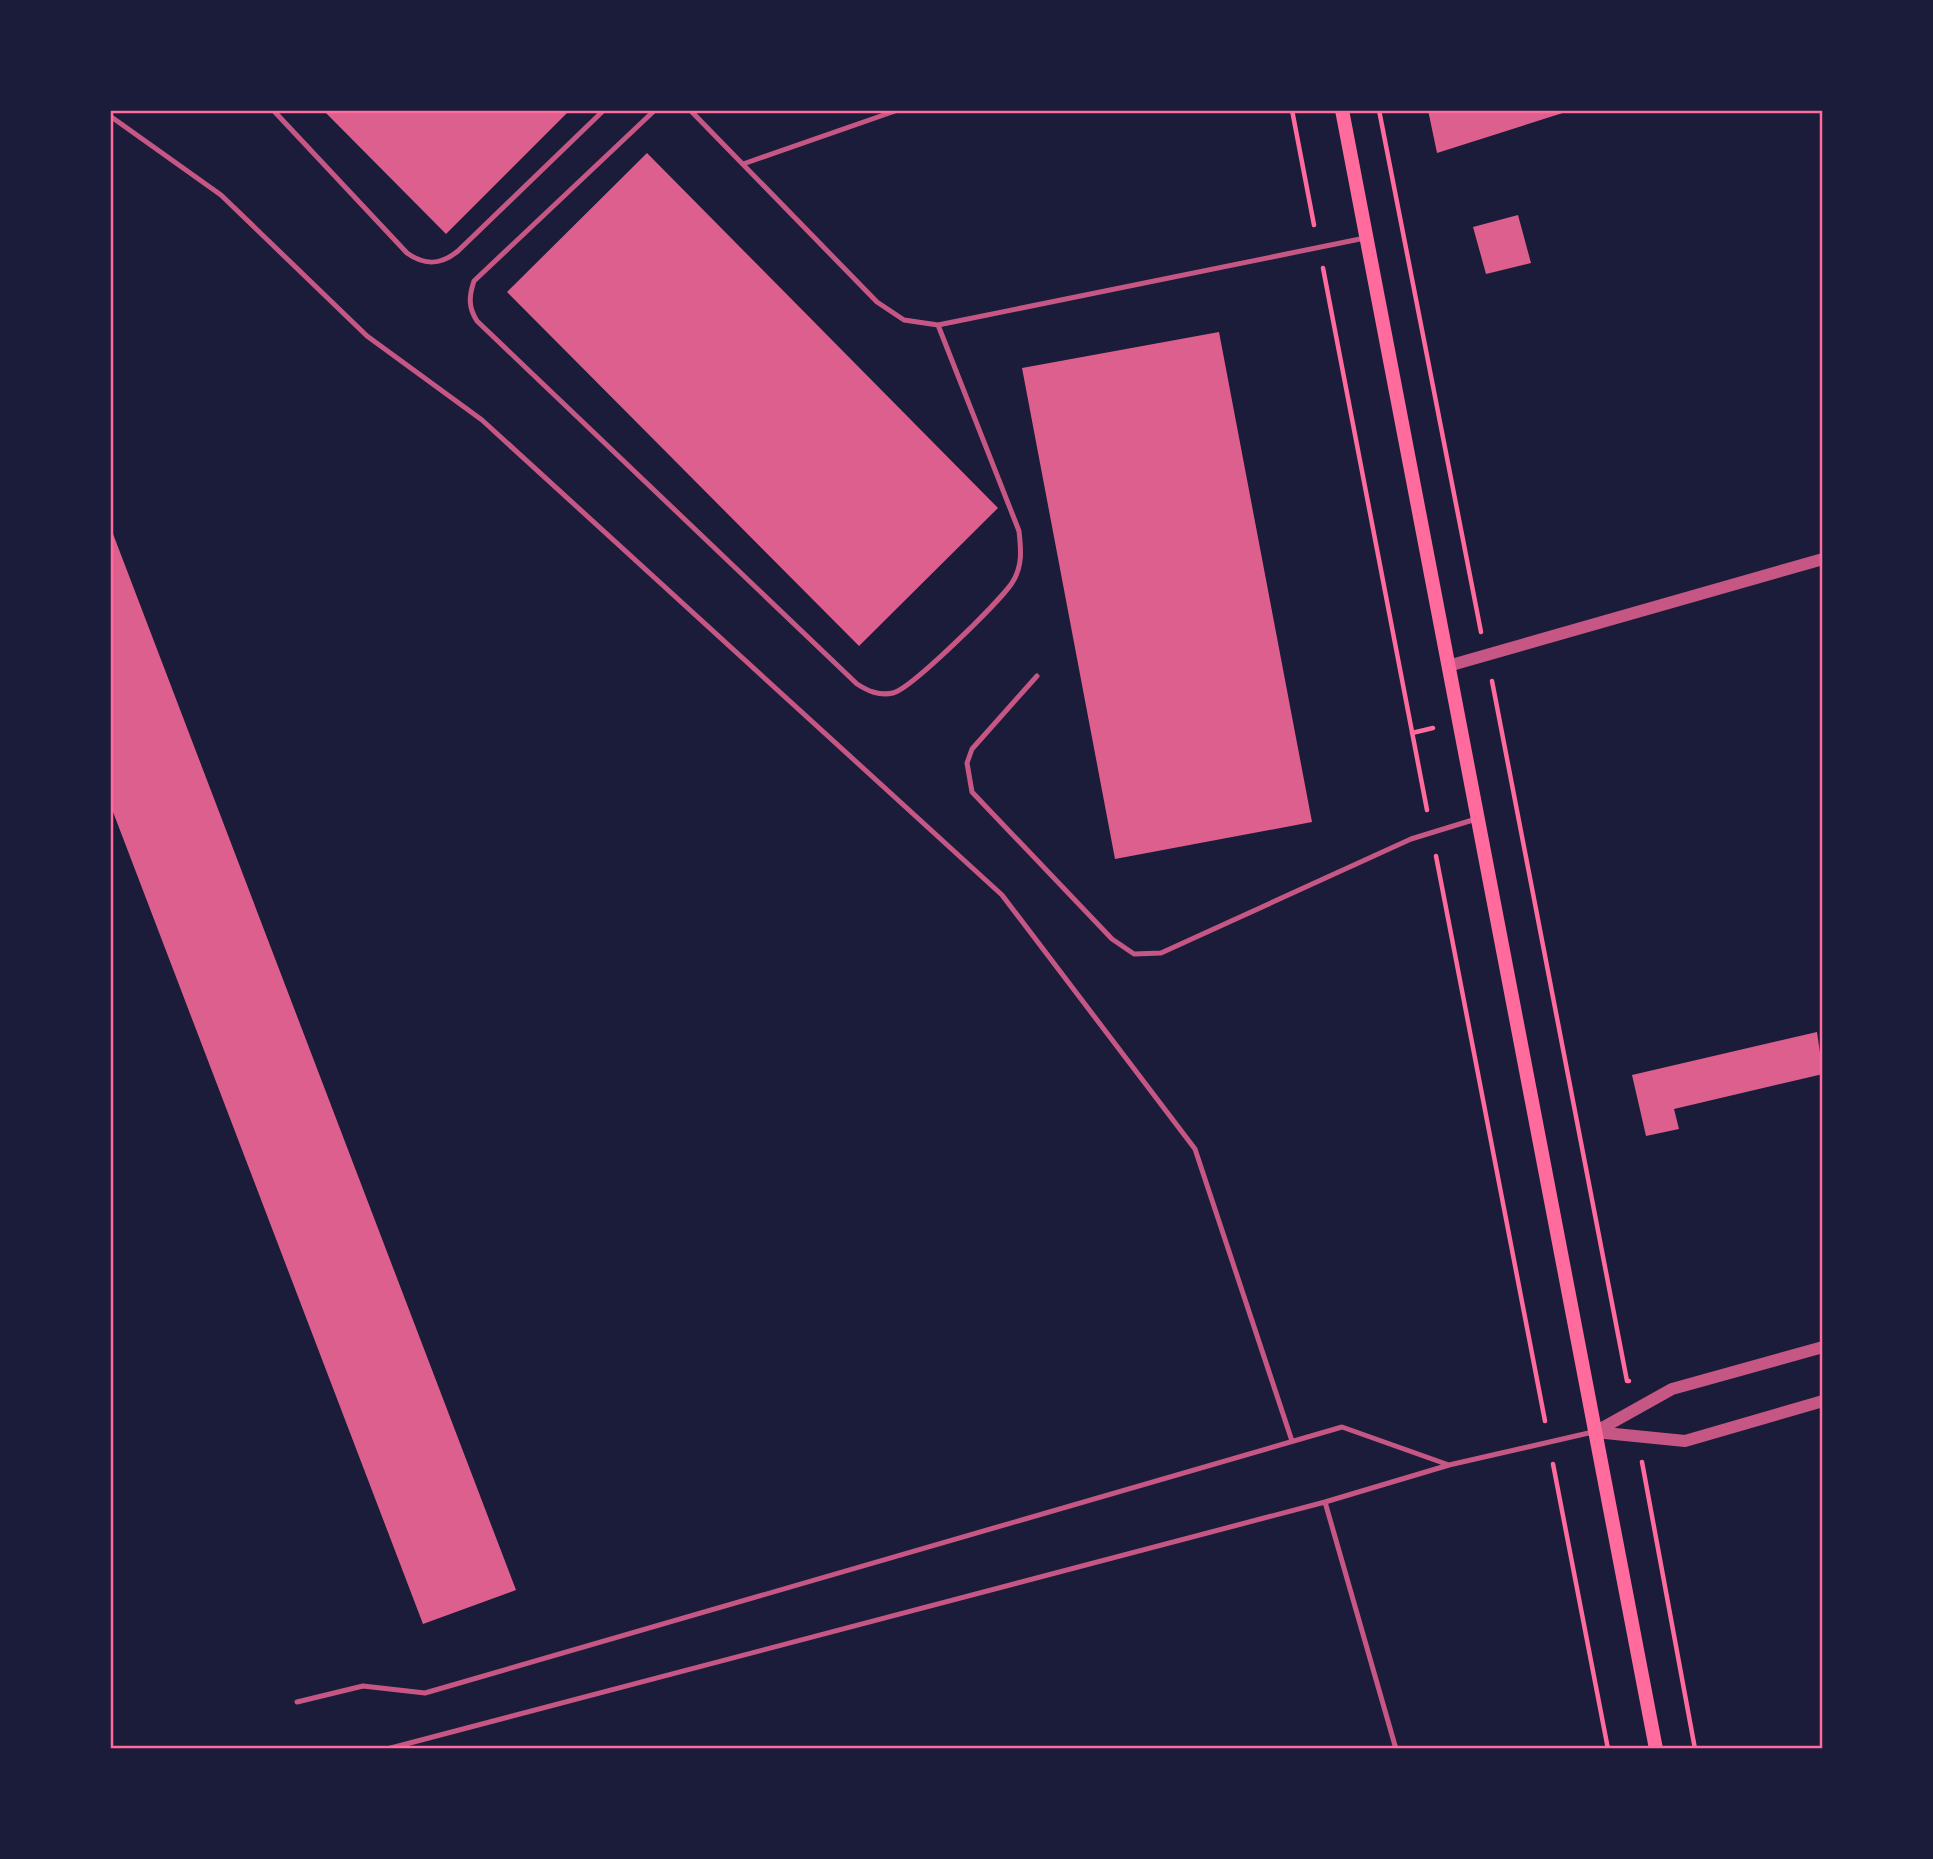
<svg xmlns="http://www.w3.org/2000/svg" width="1933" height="1859" font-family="'Noto Sans',sans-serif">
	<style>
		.building { fill: #dd5f8e }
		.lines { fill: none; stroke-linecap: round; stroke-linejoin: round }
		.path { stroke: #ff6b9d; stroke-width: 4.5 }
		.service { stroke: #c65784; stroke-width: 5 }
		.tertiary { stroke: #c65784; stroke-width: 12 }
		.secondary { stroke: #ff6b9d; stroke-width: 14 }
		.neatline { fill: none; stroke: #ff6b9d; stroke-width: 2.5 }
	</style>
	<rect width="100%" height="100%" fill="#1b1b3a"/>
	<path class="building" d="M323 110H570L446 234Z
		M1428 110H1569V111L1437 153Z
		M647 153 998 508 859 646 507 292Z
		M1518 215 1531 263 1486 274 1473 227Z
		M1219 332 1312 822 1115 859 1022 368Z
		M110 526 516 1590 423 1624 110 804Z
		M1817 1032 1823 1074 1674 1109 1679 1129 1646 1136 1632 1075Z"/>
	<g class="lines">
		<path class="path" d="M1292 110 1314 225
			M1379 110 1481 632
			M1323 268 1427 810
			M1492 681 1627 1381H1629
			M1412 733 1433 728
			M1436 856 1545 1421
			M1642 1462 1695 1749
			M1553 1464 1608 1749"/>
		<path class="service" d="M273 110 407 253C425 266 441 265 458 251L604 110
			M655 110 474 281C469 296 468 307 477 321L857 684C868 691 879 696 893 693 911 689 999 602 1012 583 1023 566 1021 549 1019 531L938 325
			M690 110 877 302 904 320 938 325 1365 238
			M110 116 221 195 367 336 482 420 1002 895 1195 1149 1292 1441
			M743 164 898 110
			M1037 676 972 749 967 763 972 792 1112 939 1134 954 1161 953 1411 839 1476 819
			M1325 1502 1396 1749
			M297 1702 363 1686 425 1693 1342 1427 1449 1465
			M387 1749 1325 1502 1449 1465 1593 1432"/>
		<path class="tertiary" d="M1448 666 1823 559
			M1595 1432 1672 1389 1823 1347
			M1595 1432 1685 1441 1823 1401"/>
		<path class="secondary" d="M1342 110 1656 1749"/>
	</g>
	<rect width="1933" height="1859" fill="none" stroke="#1b1b3a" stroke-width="224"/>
	<rect x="112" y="112" width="1709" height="1635" class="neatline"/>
</svg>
